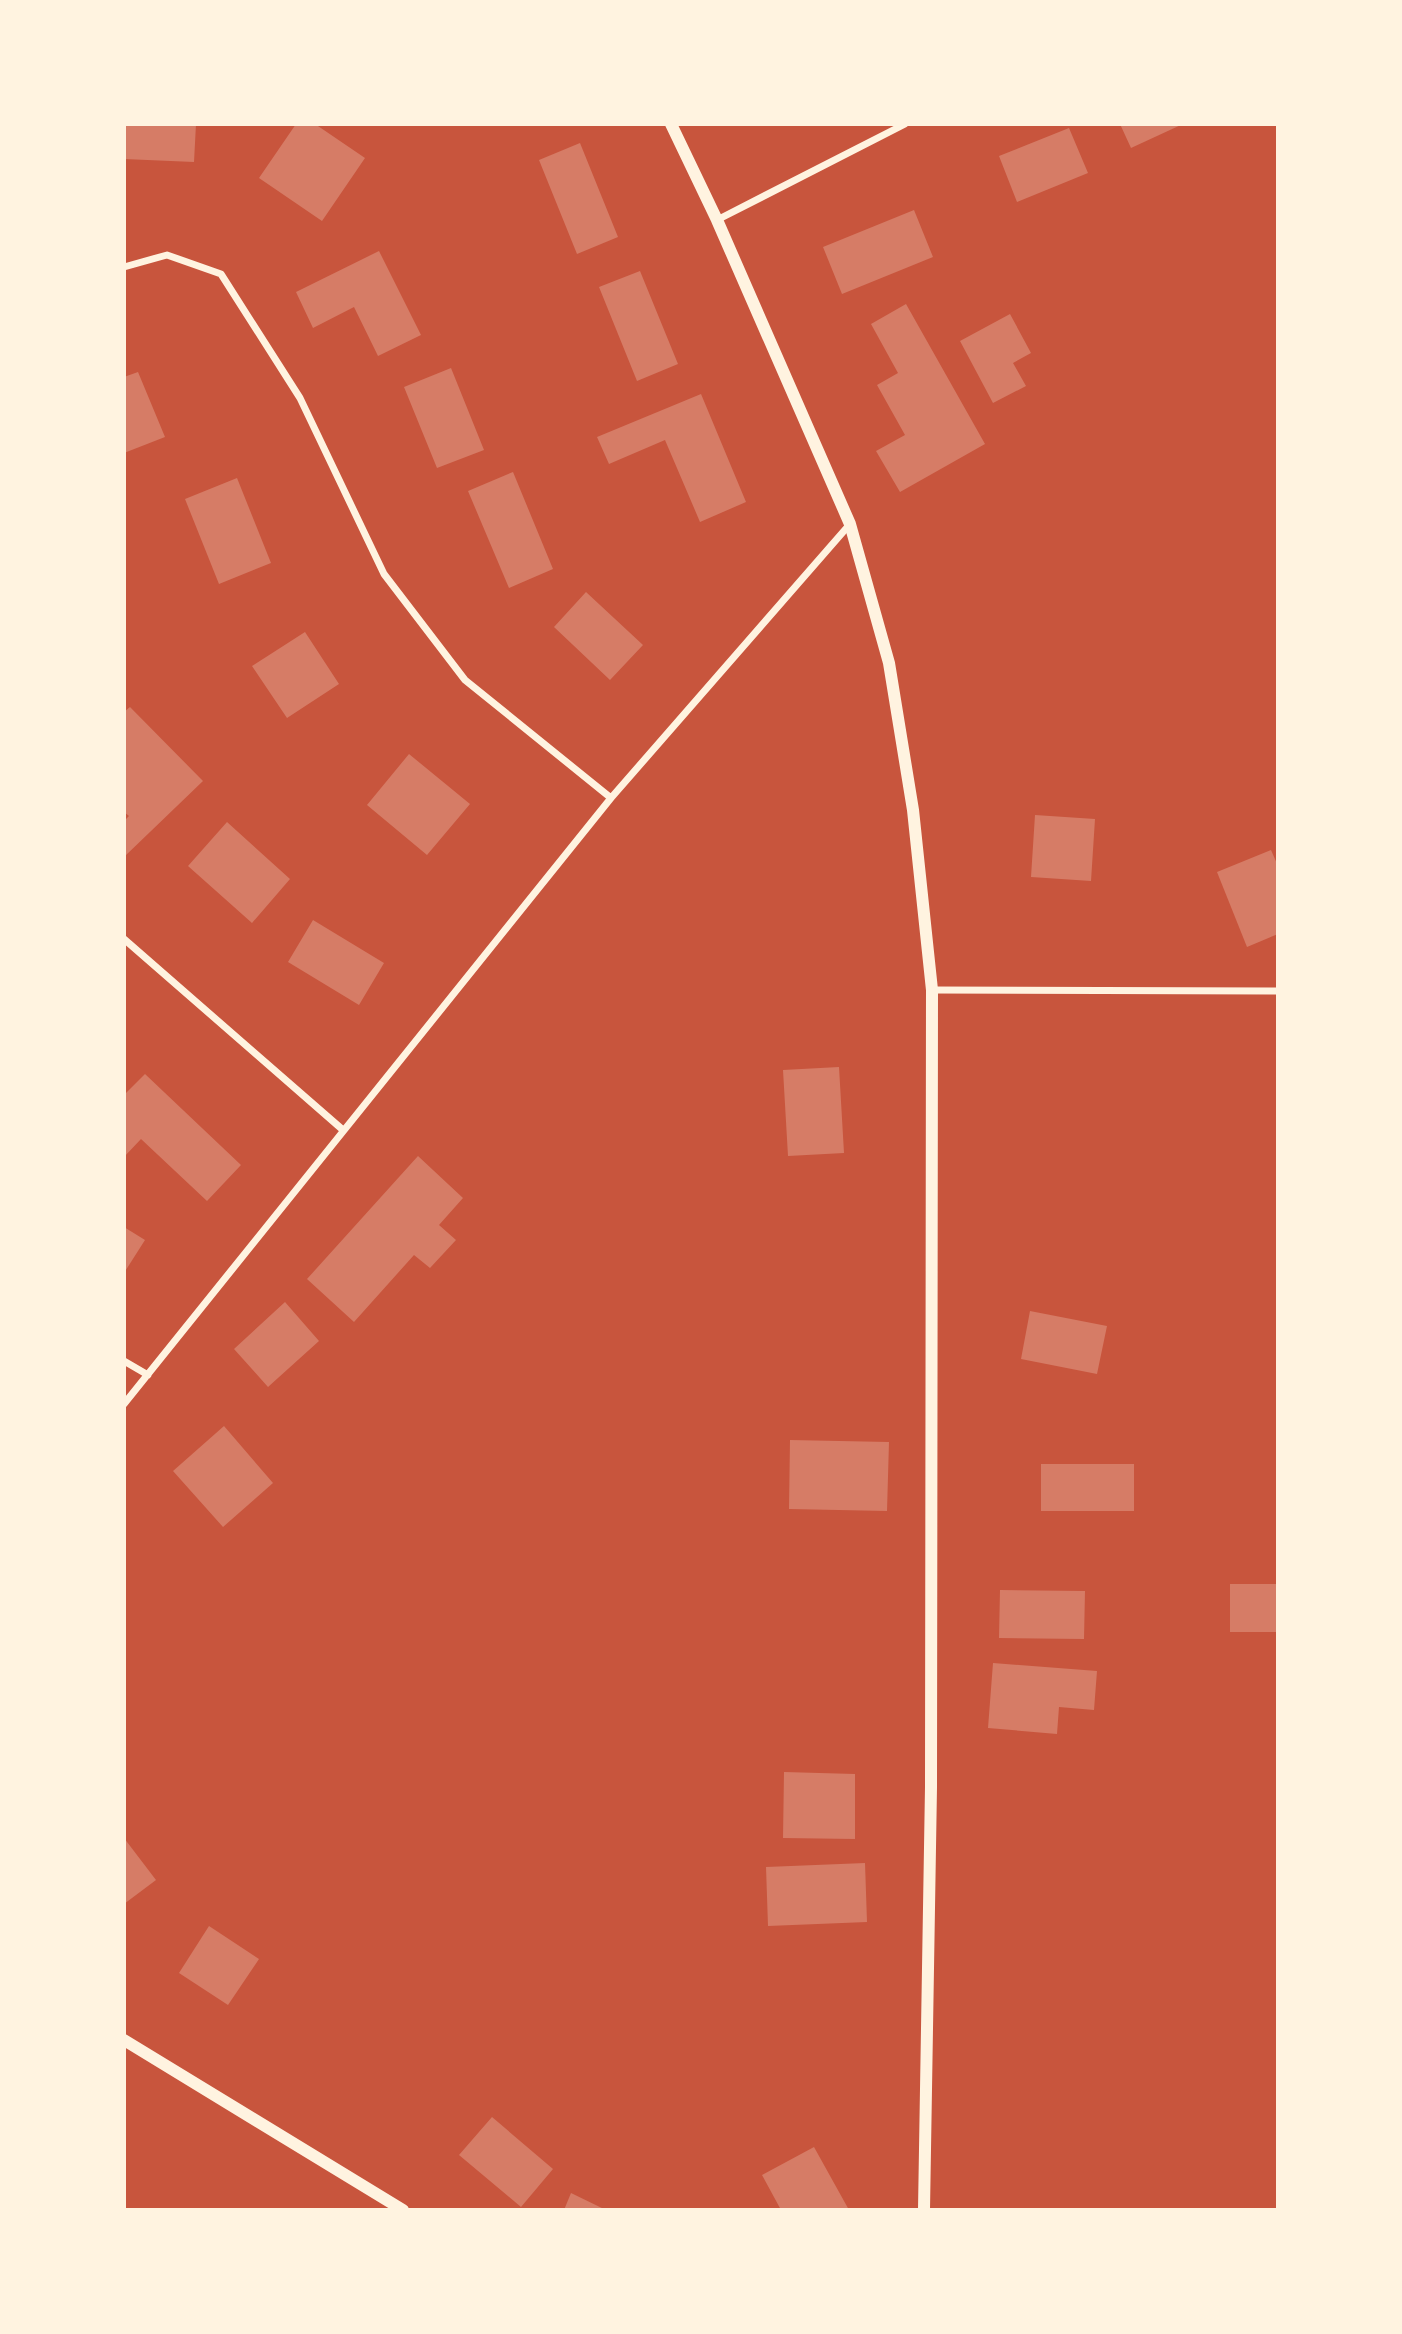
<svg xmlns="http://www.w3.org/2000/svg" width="1402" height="2334" font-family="Overpass,sans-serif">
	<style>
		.building { fill: #d67c66 }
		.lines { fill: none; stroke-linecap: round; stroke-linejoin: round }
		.minor { stroke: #fff3e0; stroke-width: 7 }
		.tertiary { stroke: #fff3e0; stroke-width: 12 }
	</style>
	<rect width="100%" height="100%" fill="#c8553d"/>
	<path class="building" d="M124 124H196L194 162 124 159Z
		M296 124H315L365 158 322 221 259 178Z
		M1120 124H1183L1131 148Z
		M1069 128 1088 173 1017 202 999 156Z
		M580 143 618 237 577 254 539 160Z
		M914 210 933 257 842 294 823 247Z
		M379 251 421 335 378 356 354 307 313 328 296 292Z
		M640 271 678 364 637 381 599 287Z
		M906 304 985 444 900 492 876 451 905 435 877 385 898 373 871 324Z
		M1010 314 1031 353 1013 363 1026 386 993 403 960 341Z
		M451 368 484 450 437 468 404 387Z
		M138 372 165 437 124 453V377Z
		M701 394 746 502 700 522 665 440 609 464 597 437Z
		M513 472 553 569 509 588 468 491Z
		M237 478 271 563 219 584 185 499Z
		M586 592 643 645 610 680 554 627Z
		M305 632 339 684 287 718 252 666Z
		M130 707 203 781 124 857V821L129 816 124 812V712Z
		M409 754 470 804 427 855 367 805Z
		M1035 815 1095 819 1091 881 1031 877Z
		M227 822 290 879 252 923 188 866Z
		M1271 850 1278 866V934L1247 947 1217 872Z
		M313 920 384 963 359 1005 288 962Z
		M839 1067 844 1153 788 1156 783 1070Z
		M145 1074 241 1165 207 1201 141 1139 124 1157V1095Z
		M418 1156 463 1198 439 1225 456 1240 430 1268 414 1255 354 1322 307 1279Z
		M124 1227 145 1240 124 1273Z
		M285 1302 319 1341 268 1387 234 1349Z
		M1030 1311 1107 1326 1097 1374 1021 1359Z
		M224 1426 273 1483 223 1527 173 1471Z
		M790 1440 889 1442 887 1511 789 1509Z
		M1041 1464H1134V1511H1041Z
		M1230 1584H1278V1632H1230Z
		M1000 1590 1085 1591 1084 1639 999 1638Z
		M993 1663 1097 1671 1094 1710 1059 1707 1057 1734 988 1728Z
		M784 1772 855 1774V1839L783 1838Z
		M124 1838 156 1880 124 1904Z
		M865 1863 867 1922 768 1926 766 1867Z
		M209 1926 259 1959 228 2005 179 1973Z
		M492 2117 553 2169 521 2207 459 2155Z
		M814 2147 849 2210H781L762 2175Z
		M571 2193 606 2210H564Z"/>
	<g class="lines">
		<path class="minor" d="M717 220 905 124
			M124 267 167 255 221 274 300 398 384 574 465 680 611 798
			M124 939 343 1130
			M932 990 1278 991
			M124 1361 148 1375
			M124 1404 611 798 850 524"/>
		<path class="tertiary" d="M671 124 717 220 850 524 889 663 913 810 932 990 931 1787 924 2210
			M124 2040 403 2210"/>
	</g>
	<rect width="1402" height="2334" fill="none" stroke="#fff3e0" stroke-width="252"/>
</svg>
